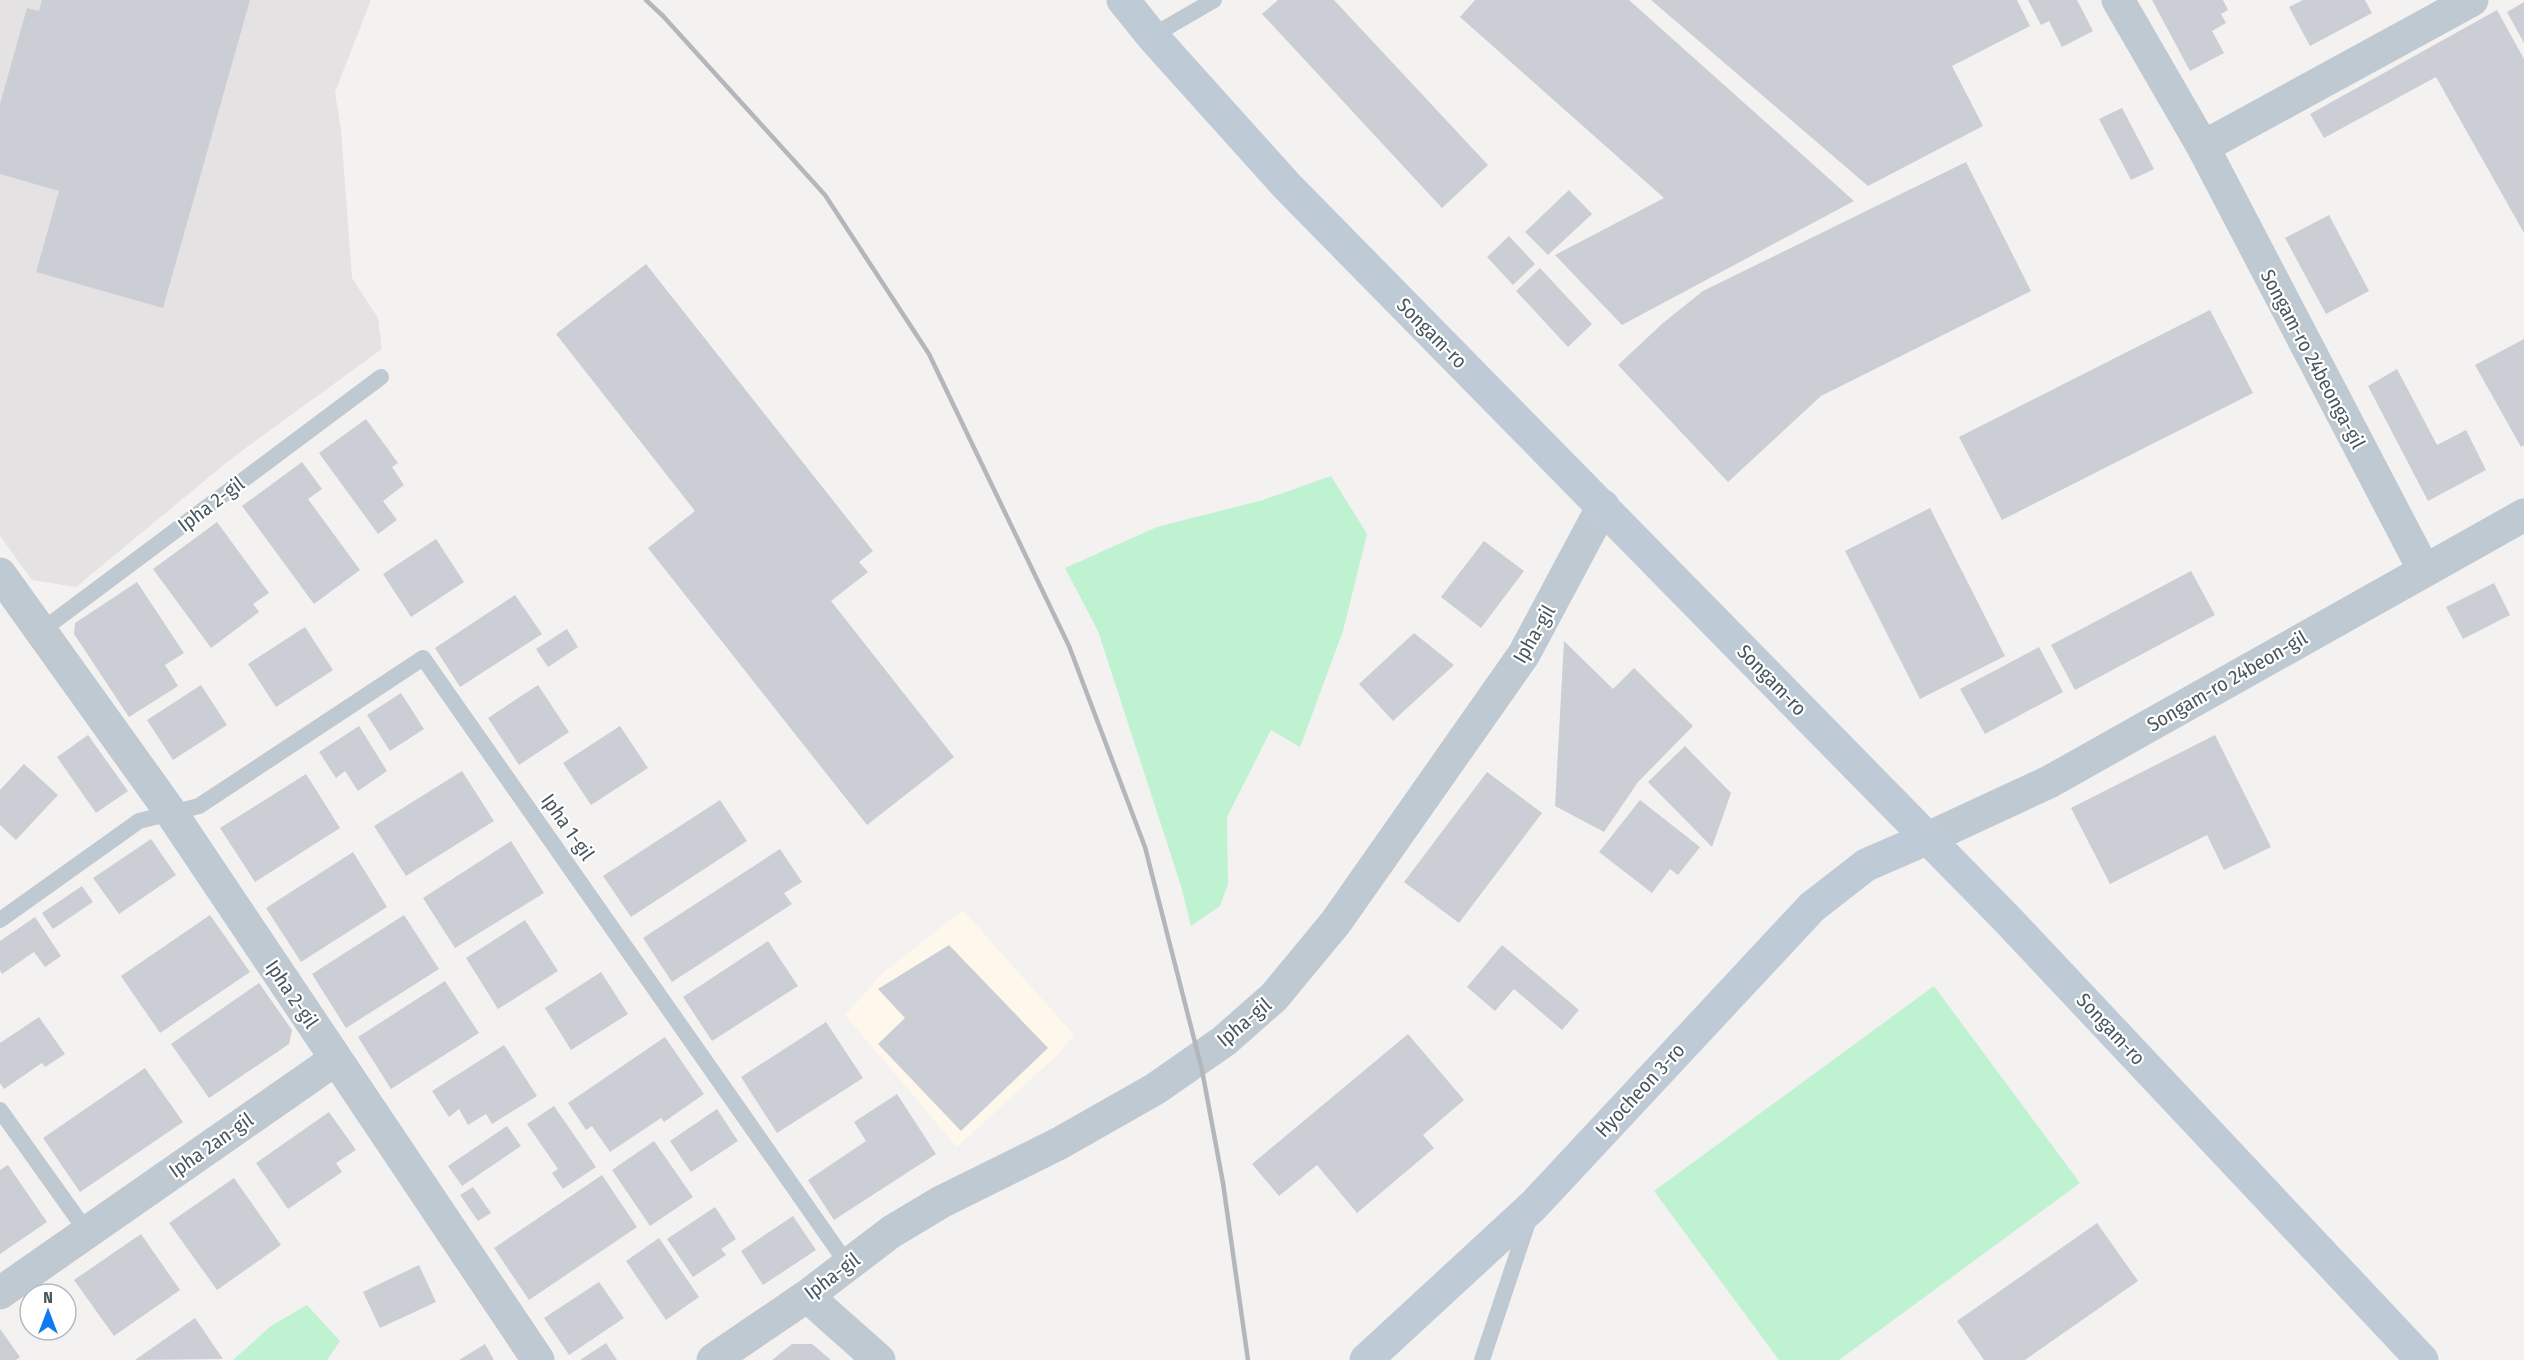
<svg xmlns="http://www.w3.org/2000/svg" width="2524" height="1360" font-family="'Fira Sans Condensed',sans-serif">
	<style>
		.commercial { fill: #fdf7ec }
		.education { fill: #e5e2e3 }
		.green { fill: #bff2d1 }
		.building { fill: #cbced4 }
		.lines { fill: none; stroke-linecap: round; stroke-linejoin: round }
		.lane { stroke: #bfc9d1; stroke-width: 16 }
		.street { stroke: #bfc9d1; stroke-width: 33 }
		.secondary { stroke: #becad5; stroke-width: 33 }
		.rail { stroke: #b3b7bc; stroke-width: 4.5 }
		.labels { text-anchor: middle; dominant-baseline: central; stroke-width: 4.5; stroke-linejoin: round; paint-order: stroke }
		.street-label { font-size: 20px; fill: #485660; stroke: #fff }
	</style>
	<rect width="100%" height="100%" fill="#f4f1f1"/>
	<path class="commercial" d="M963 910 1074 1035 1055 1057 957 1147 845 1015 884 972Z"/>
	<path class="education" d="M0 0H371L335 92 341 130 352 278 378 318 382 349 232 458 76 587 32 580 0 536Z"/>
	<path class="green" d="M1331 476 1367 534 1343 631 1300 747 1271 730 1227 817 1228 884 1220 906 1191 926 1181 886 1098 631 1065 568 1157 527 1263 500Z
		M1934 986 2080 1183 1839 1360H1779L1654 1191Z
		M307 1305 340 1341 327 1360H233L271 1326Z"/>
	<path class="building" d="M42 0H250L163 308 36 272 59 191 0 174V104L27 8 39 11Z
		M1278 0H1334L1488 165 1442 208 1262 14Z
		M1475 0H1629L1854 201 1622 325 1555 255 1664 198 1460 17Z
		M1651 0H2017L2030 26 1952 66 1983 126 1868 186Z
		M2028 0H2077L2093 31 2062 47 2049 21 2041 25Z
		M2152 0H2223L2228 10 2221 14 2226 23 2212 31 2224 53 2190 71Z
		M2303 0H2365L2372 13 2310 46 2289 7Z
		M2524 2V43L2507 12Z
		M2497 10 2524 59V233L2436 77 2324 138 2310 114Z
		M2122 108 2154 169 2131 180 2099 119Z
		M1966 162 2031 291 1821 396 1728 482 1618 365 1663 323 1703 291Z
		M1569 190 1592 214 1548 255 1525 232Z
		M2329 215 2369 291 2326 314 2285 238Z
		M1509 236 1535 264 1513 285 1487 257Z
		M646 264 873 551 859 562 868 572 831 601 954 757 867 825 648 548 695 511 556 334Z
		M1540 268 1592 324 1568 347 1516 291Z
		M2210 310 2253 393 2002 520 1959 437Z
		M2524 339V445L2521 447 2475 365Z
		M2397 369 2437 445 2466 430 2486 470 2428 501 2368 386Z
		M366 419 398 463 392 467 404 485 383 501 397 520 378 534 319 453Z
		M302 462 322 489 308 499 360 570 314 604 242 506Z
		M1930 508 2005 656 1920 699 1845 551Z
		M217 522 269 593 253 604 259 612 211 648 153 569Z
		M436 539 464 582 411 617 383 574Z
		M1484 541 1524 571 1481 628 1441 597Z
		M2191 571 2215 615 2075 690 2051 645Z
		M137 582 184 653 165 665 178 686 129 717 74 634 75 623Z
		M2494 583 2510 615 2463 639 2446 607Z
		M515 595 542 634 460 687 435 648Z
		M305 627 333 670 276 707 248 664Z
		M567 629 578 647 548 667 536 649Z
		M1414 633 1454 665 1393 721 1359 684Z
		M1564 641 1613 689 1634 668 1693 726 1638 782 1604 832 1555 806Z
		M2039 647 2063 692 1985 734 1960 689Z
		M201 685 227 725 173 760 147 720Z
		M538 685 569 732 519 765 488 718Z
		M401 693 424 729 390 751 367 715Z
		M359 726 387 771 358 791 345 771 336 778 319 752Z
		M620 726 648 768 591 805 563 763Z
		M88 735 128 791 96 813 57 757Z
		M2215 735 2271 847 2224 870 2207 835 2110 884 2071 808Z
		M1685 746 1731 793 1712 847 1648 782Z
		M24 764 58 795 16 840 0 825V790Z
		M462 771 494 821 406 876 374 826Z
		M1487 772 1542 813 1459 923 1404 882Z
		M306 774 340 828 255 882 220 828Z
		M720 800 747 841 631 917 603 876Z
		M1640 800 1700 847 1678 875 1670 869 1652 893 1599 852Z
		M151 839 176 875 119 914 93 878Z
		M511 841 544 893 455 948 423 898Z
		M780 849 802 882 784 893 792 904 672 982 643 938Z
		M353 852 387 907 301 962 266 908Z
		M82 886 93 902 53 929 42 913Z
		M210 915 250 972 160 1033 121 976Z
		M404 915 439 969 346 1028 312 974Z
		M35 917 61 956 45 967 34 952 2 974 0 970V941Z
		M525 920 558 971 498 1009 466 958Z
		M768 941 798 986 712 1041 683 997Z
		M949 945 1048 1048 961 1131 878 1044 905 1018 878 989Z
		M1502 945 1579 1010 1562 1030 1514 989 1495 1011 1467 987Z
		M601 972 628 1014 571 1050 545 1008Z
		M445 981 479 1033 391 1089 358 1037Z
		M259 983 292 1030 289 1044 209 1098 171 1044Z
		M39 1017 65 1054 45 1067 42 1063 4 1089 0 1083V1043Z
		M826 1022 863 1078 777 1133 741 1077Z
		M1408 1034 1464 1100 1423 1135 1434 1148 1357 1213 1317 1165 1279 1196 1252 1164Z
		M665 1037 704 1094 664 1122 661 1118 610 1152 592 1126 586 1130 568 1103Z
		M504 1045 537 1096 492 1124 486 1114 468 1125 459 1109 449 1117 432 1091Z
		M145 1068 183 1122 80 1192 43 1138Z
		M897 1094 936 1154 834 1220 808 1180 866 1141 854 1122Z
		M554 1106 596 1167 563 1189 552 1173 558 1169 527 1124Z
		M717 1109 738 1141 691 1172 670 1141Z
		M329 1112 356 1150 336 1163 342 1172 288 1209 256 1163Z
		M507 1126 521 1146 462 1186 448 1166Z
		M654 1141 693 1197 650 1226 612 1170Z
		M8 1165 47 1222 0 1254V1170Z
		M602 1175 637 1227 529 1300 494 1248Z
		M234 1178 281 1245 217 1290 169 1223Z
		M473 1187 491 1213 478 1221 460 1195Z
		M715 1207 736 1239 721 1249 726 1255 693 1277 667 1239Z
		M793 1216 816 1250 763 1285 741 1251Z
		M2097 1223 2138 1281 2025 1360H1984L1957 1321Z
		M141 1234 180 1290 114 1336 74 1280Z
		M659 1238 699 1297 666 1320 626 1261Z
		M419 1265 436 1302 380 1328 363 1292Z
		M599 1282 624 1318 569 1355 544 1318Z
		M195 1318 223 1359 135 1360Z
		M0 1329 20 1357 16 1360H0Z
		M606 1343 617 1360H580Z
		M485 1344 494 1360H459Z
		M792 1344H812L831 1360H772Z"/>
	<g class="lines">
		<path class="lane" d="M1152 36 1214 0
			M41 631 381 377
			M0 920 139 821 199 806 423 658 848 1265
			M0 1110 87 1232
			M1482 1360 1529 1219"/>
		<path class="street" d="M2118 0 2203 147 2424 570
			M2203 147 2472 0
			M0 574 172 814 538 1360
			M1926 839 2049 782 2524 515
			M0 1293 336 1059
			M807 1296 879 1360
			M713 1360 807 1296 891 1232 941 1202 1060 1143 1155 1089 1224 1041 1274 997 1336 922 1524 654 1603 506"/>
		<path class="secondary" d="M1123 0 1152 36 1287 186 2006 918 2422 1360
			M1366 1360 1534 1205 1812 907 1866 865 1926 839"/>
		<path class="rail" d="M646 0 663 16 825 195 929 354 1069 646 1145 847 1202 1070 1223 1183 1248 1360"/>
	</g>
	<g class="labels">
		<g class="street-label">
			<text transform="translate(1432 333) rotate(45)">Songam-ro</text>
			<text transform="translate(2313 359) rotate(62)">Songam-ro 24beonga-gil</text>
			<text transform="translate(211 504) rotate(-37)">Ipha 2-gil</text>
			<text transform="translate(1534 634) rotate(-60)">Ipha-gil</text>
			<text transform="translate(1772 680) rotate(46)">Songam-ro</text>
			<text transform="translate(2227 681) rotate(-30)">Songam-ro 24beon-gil</text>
			<text transform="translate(568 827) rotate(55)">Ipha 1-gil</text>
			<text transform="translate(292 994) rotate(56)">Ipha 2-gil</text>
			<text transform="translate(1244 1022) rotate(-40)">Ipha-gil</text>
			<text transform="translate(2111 1029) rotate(47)">Songam-ro</text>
			<text transform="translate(1640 1090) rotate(-47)">Hyocheon 3-ro</text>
			<text transform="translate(211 1145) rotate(-35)">Ipha 2an-gil</text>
			<text transform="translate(832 1276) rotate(-37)">Ipha-gil</text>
		</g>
	</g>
	<g transform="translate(48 1312)"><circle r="28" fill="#ffffff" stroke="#b6bbbf" stroke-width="1.5"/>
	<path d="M0-4.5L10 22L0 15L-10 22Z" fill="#117aee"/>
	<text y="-9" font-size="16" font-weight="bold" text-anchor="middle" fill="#485660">N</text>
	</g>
</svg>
